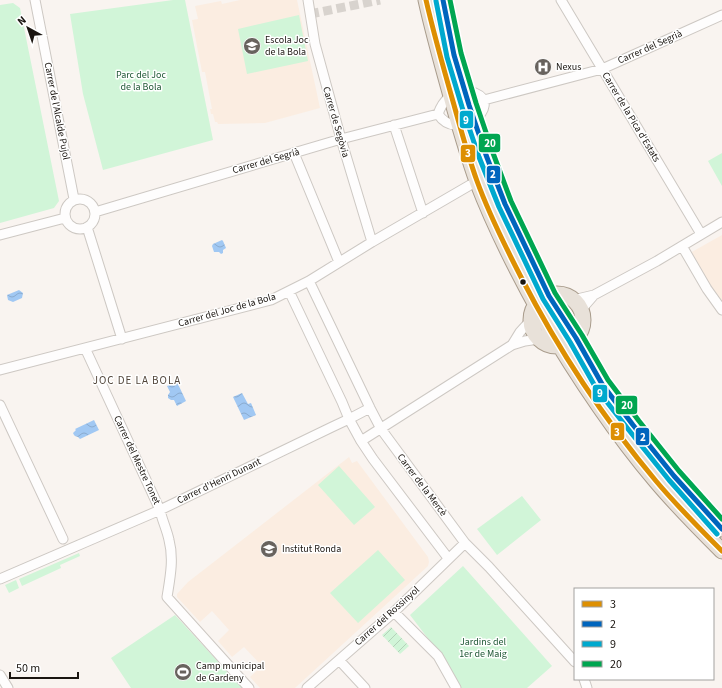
<svg xmlns="http://www.w3.org/2000/svg" width="722" height="688" font-family="'Source Sans 3',sans-serif">
	<style>
		.built { fill: #fbede1 }
		.green { fill: #d1f5d8 }
		.garden { fill: url(#garden-furrows) }
		.water { fill: url(#water-waves) }
		.lines { fill: none; stroke-linecap: round; stroke-linejoin: round }
		.street-tunnel { stroke: #d8d3ce; stroke-width: 9; stroke-dasharray: 9 4.5; stroke-linecap: butt }
		.street-casing { stroke: #cdc8c3; stroke-width: 11 }
		.primary-casing { stroke: #a99c8c; stroke-width: 17 }
		.street { stroke: #fefdfd; stroke-width: 9 }
		.primary { stroke: #e8e1d9; stroke-width: 15 }
		.bus-1-casing { stroke: #fff; stroke-width: 8 }
		.bus-2-casing { stroke: #fff; stroke-width: 8 }
		.bus-3-casing { stroke: #fff; stroke-width: 8 }
		.bus-4-casing { stroke: #fff; stroke-width: 8 }
		.bus-1 { stroke: #dd8f02; stroke-width: 5 }
		.bus-2 { stroke: #0065bd; stroke-width: 5 }
		.bus-3 { stroke: #00a9ce; stroke-width: 5 }
		.bus-4 { stroke: #00a651; stroke-width: 5 }
		.bus-dot { fill: #1a1510; stroke: #fff; stroke-width: 1.5 }
		.labels { text-anchor: middle; dominant-baseline: central; stroke-width: 3; stroke-linejoin: round; paint-order: stroke }
		.poi-label { font-size: 10px; fill: #1a1510; stroke: #fff; text-anchor: start }
		.street-label { font-size: 10px; fill: #1a1510; stroke: #fff }
		.park-label { font-size: 10px; fill: #1e5734; stroke: #fff }
		.neighbourhood-label { font-size: 11px; letter-spacing: 1px; fill: #52463b; stroke: #fff }
		.line-badge { stroke: #fff; stroke-width: 1.5 }
		.badge-label { font-size: 11px; text-anchor: middle; font-weight: bold; fill: #fff }
	</style>
	<defs>
		<pattern id="garden-furrows" width="10" height="10" patternUnits="userSpaceOnUse"><rect width="10" height="10" fill="#d1f5d8"/><path d="M-1 1l2-2M0 10L10 0M9 11l2-2" fill="none" stroke="#b3d1b8"/></pattern>
		<pattern id="water-waves" width="16" height="10" patternUnits="userSpaceOnUse"><rect width="16" height="10" fill="#a1c8f3"/><path d="M0 5q4-4 8 0t8 0" fill="none" stroke="#8aabcf"/></pattern>
	</defs>
	<rect width="100%" height="100%" fill="#f9f4f0"/>
	<path class="built" d="M240 0H297L320 108 265 123 218 124 217 122H215L213 114H211L210 109H212L205 72H202L192 20 198 19 195 6 221 1 222 4Z
		M722 235V304L710 287 690 253Z
		M349 457 352 463 357 461 428 557 429 562 428 566 295 688H260L250 677 262 666 244 647 232 657 218 641 229 630 212 611 200 622 177 597V594L188 582Z"/>
	<path class="green" d="M173 0H185L213 140 103 170 83 94 70 14Z
		M13 3 20 8 59 201 54 208 0 223V5Z
		M299 15 308 61 247 74 238 29Z
		M722 153V186L708 161Z
		M339 466 375 507 354 525 318 485Z
		M522 496 541 520 497 555 477 529Z
		M378 550 405 580 358 623 330 593Z
		M79 553 80 556 60 565 61 568 22 586 19 579Z
		M463 566 552 666 527 688H460L443 658 410 615Z
		M16 580 19 588 9 593 5 585Z
		M175 615 233 678 242 688H131L111 658Z"/>
	<path class="garden" d="M391 627 409 646 400 654 382 635Z"/>
	<path class="water" d="M222 240 223 241 226 248 223 250V253L221 254 219 252H214L212 246 213 244Z
		M19 290 23 293 22 298 13 302 8 300 7 295Z
		M177 382 186 401 177 406 174 400H171L168 398V395L170 392 167 386Z
		M242 393 248 404 251 403 256 415 244 420 233 397Z
		M94 420 99 430 80 439 78 437 75 436 74 435 73 433 76 430 75 429Z"/>
	<g class="lines">
		<path class="street-tunnel" d="M310 14 380 0"/>
		<g class="street-casing">
			<path id="street" d="M35 0 74 199
				M308 0 315 44 341 139 372 242
				M561 0 701 234
				M466 91C469 92 472 92 475 93 504 105 457 144 438 114 443 100 451 92 466 91Z
				M484 100 602 69 722 15
				M394 125 423 213
				M294 153 339 262
				M65 214a15 15 0 1 1 30 0a15 15 0 1 1-30 0Z
				M95 212 341 139 438 114
				M87 227 122 339
				M0 235 65 218
				M682 246 707 289 722 310
				M309 281 370 408 381 429 465 543 489 567 575 662
				M289 291 342 402 349 419 361 441 373 459 448 558
				M573 300 594 295 657 261 722 222
				M581 310 594 295
				M512 345 520 332 531 320
				M85 348 160 510C162 520 167 530 169 540 174 559 170 578 167 597L249 688
				M0 370 271 300 309 281 372 242 477 181
				M0 405 63 539
				M361 441 512 345 525 341 539 339
				M0 579 160 510 332 427 349 419 370 408
				M394 612 438 656 456 688
				M339 660 365 688
				M0 675 8 688
				M584 679 587 688
				M307 688 394 612 465 543"/>
		</g>
		<g class="primary-casing">
			<path id="primary" d="M426 0C433 32 442 64 451 96 459 124 467 153 477 181 495 228 518 273 542 316 576 374 613 430 656 481 677 506 699 528 722 551
				M443 0 454 55 469 105 486 155 505 204 538 274 549 296 576 338 602 384 633 425 674 476 722 529
				M531 320a26 26 0 1 1 52 0a26 26 0 1 1-52 0Z"/>
		</g>
		<use href="#street" class="street"/>
		<use href="#primary" class="primary"/>
		<g class="bus-1-casing">
			<path id="bus-1" d="M426 0C434 35 444 70 454 105 461 130 468 156 477 181 489 214 505 246 521 277 558 349 604 419 656 481 677 506 699 528 722 551"/>
		</g>
		<g class="bus-2-casing">
			<path id="bus-2" d="M443 0 454 55 469 105 486 155 505 204 549 296 576 338 602 384 633 425 674 476 722 529"/>
		</g>
		<g class="bus-3-casing">
			<path id="bus-3" d="M436 1 447 57 462 107 479 157 499 207 543 299 570 342 596 388 628 429 669 480 717 534"/>
		</g>
		<g class="bus-4-casing">
			<path id="bus-4" d="M450 0 461 53 476 103 493 153 511 201 555 293 582 335 608 380 639 421 679 471 722 519"/>
		</g>
		<use href="#bus-1" class="bus-1"/>
		<use href="#bus-2" class="bus-2"/>
		<use href="#bus-3" class="bus-3"/>
		<use href="#bus-4" class="bus-4"/>
	</g>
	<defs>
		<g id="school-disc" transform="scale(0.9)"><circle r="9.5" fill="#68635e" stroke="#fff"/><path d="M0-5L7-2L0 1L-7-2ZM-4 1L0 2.5L4 1V4Q0 6-4 4Z" fill="#fff"/></g>
		<g id="hospital-disc" transform="scale(0.9)"><circle r="9.5" fill="#68635e" stroke="#fff"/><path d="M-5-5h3v3.5h4V-5h3V5h-3V1.5h-4V5h-3Z" fill="#fff"/></g>
		<g id="stadium-disc" transform="scale(0.9)"><circle r="9.5" fill="#68635e" stroke="#fff"/><path d="M0-5a6.5 5 0 1 0 0 10a6.5 5 0 1 0 0-10ZM-3.5-1.8h7v3.6h-7Z" fill="#fff"/></g>
	</defs>
	<g fill-rule="evenodd">
		<use href="#school-disc" x="252" y="46"/>
		<use href="#hospital-disc" x="543" y="67"/>
		<use href="#school-disc" x="269" y="549"/>
		<use href="#stadium-disc" x="183" y="672"/>
	</g>
	<circle class="bus-dot" cx="523" cy="282" r="3.5"/>
	<g class="labels">
		<g class="poi-label">
			<text x="265" y="40">Escola Joc<tspan x="265" dy="12">de la Bola</tspan></text>
			<text x="556" y="67">Nexus</text>
			<text x="282" y="549">Institut Ronda</text>
			<text x="196" y="666">Camp municipal<tspan x="196" dy="12">de Gardeny</tspan></text>
		</g>
		<g class="street-label">
			<text transform="translate(650 47) rotate(-24)">Carrer del Segrià</text>
			<text transform="translate(57 111) rotate(79)">Carrer de l'Alcalde Pujol</text>
			<text transform="translate(631 117) rotate(59)">Carrer de la Pica d'Estats</text>
			<text transform="translate(336 122) rotate(74)">Carrer de Segòvia</text>
			<text transform="translate(266 161) rotate(-16)">Carrer del Segrià</text>
			<text transform="translate(227 310) rotate(-16)">Carrer del Joc de la Bola</text>
			<text transform="translate(137 460) rotate(65)">Carrer del Mestre Tonet</text>
			<text transform="translate(219 481) rotate(-26)">Carrer d'Henri Dunant</text>
			<text transform="translate(422 485) rotate(53)">Carrer de la Mercè</text>
			<text transform="translate(387 616) rotate(-42)">Carrer del Rossinyol</text>
		</g>
		<g class="park-label">
			<text x="141" y="75">Parc del Joc<tspan x="141" dy="12">de la Bola</tspan></text>
			<text x="483" y="642">Jardins del<tspan x="483" dy="12">1er de Maig</tspan></text>
		</g>
		<g class="neighbourhood-label">
			<text x="137" y="380">JOC DE LA BOLA</text>
		</g>
	</g>
	<g class="line-badge">
		<rect x="459" y="110" width="15" height="19" rx="4" fill="#00a9ce"/>
		<rect x="478" y="133" width="23" height="20" rx="4" fill="#00a651"/>
		<rect x="460" y="144" width="16" height="19" rx="4" fill="#dd8f02"/>
		<rect x="486" y="165" width="15" height="19" rx="4" fill="#0065bd"/>
		<rect x="592" y="384" width="16" height="19" rx="4" fill="#00a9ce"/>
		<rect x="615" y="395" width="23" height="20" rx="4" fill="#00a651"/>
		<rect x="610" y="422" width="15" height="19" rx="4" fill="#dd8f02"/>
		<rect x="635" y="427" width="15" height="19" rx="4" fill="#0065bd"/>
	</g>
	<g class="badge-label">
		<text x="466" y="124">9</text>
		<text x="490" y="147">20</text>
		<text x="468" y="157">3</text>
		<text x="493" y="178">2</text>
		<text x="600" y="397">9</text>
		<text x="627" y="409">20</text>
		<text x="617" y="436">3</text>
		<text x="643" y="441">2</text>
	</g>
	<rect x="574" y="588" width="140" height="92" fill="#ffffff" stroke="#a3a19f"/>
	<rect x="582" y="601" width="20" height="6" fill="#dd8f02" stroke="#a3a19f"/>
	<text x="610" y="608" font-size="12" fill="#1a1510">3</text>
	<rect x="582" y="621" width="20" height="6" fill="#0065bd" stroke="#a3a19f"/>
	<text x="610" y="628" font-size="12" fill="#1a1510">2</text>
	<rect x="582" y="641" width="20" height="6" fill="#00a9ce" stroke="#a3a19f"/>
	<text x="610" y="648" font-size="12" fill="#1a1510">9</text>
	<rect x="582" y="661" width="20" height="6" fill="#00a651" stroke="#a3a19f"/>
	<text x="610" y="668" font-size="12" fill="#1a1510">20</text>
	<g transform="translate(28 28) rotate(320)" stroke="#ffffff" stroke-width="3" paint-order="stroke">
	<path d="M0-3L7 15L0 10L-7 15Z" fill="#1a1510"/>
	<text y="-6" font-size="11" font-weight="bold" text-anchor="middle" fill="#1a1510">N</text>
	</g>
	<path d="M10 672v6h68v-6" fill="none" stroke="#1a1510" stroke-width="2"/>
	<text x="16" y="672" font-size="12" fill="#1a1510" stroke="#ffffff" stroke-width="3" paint-order="stroke">50 m</text>
</svg>
